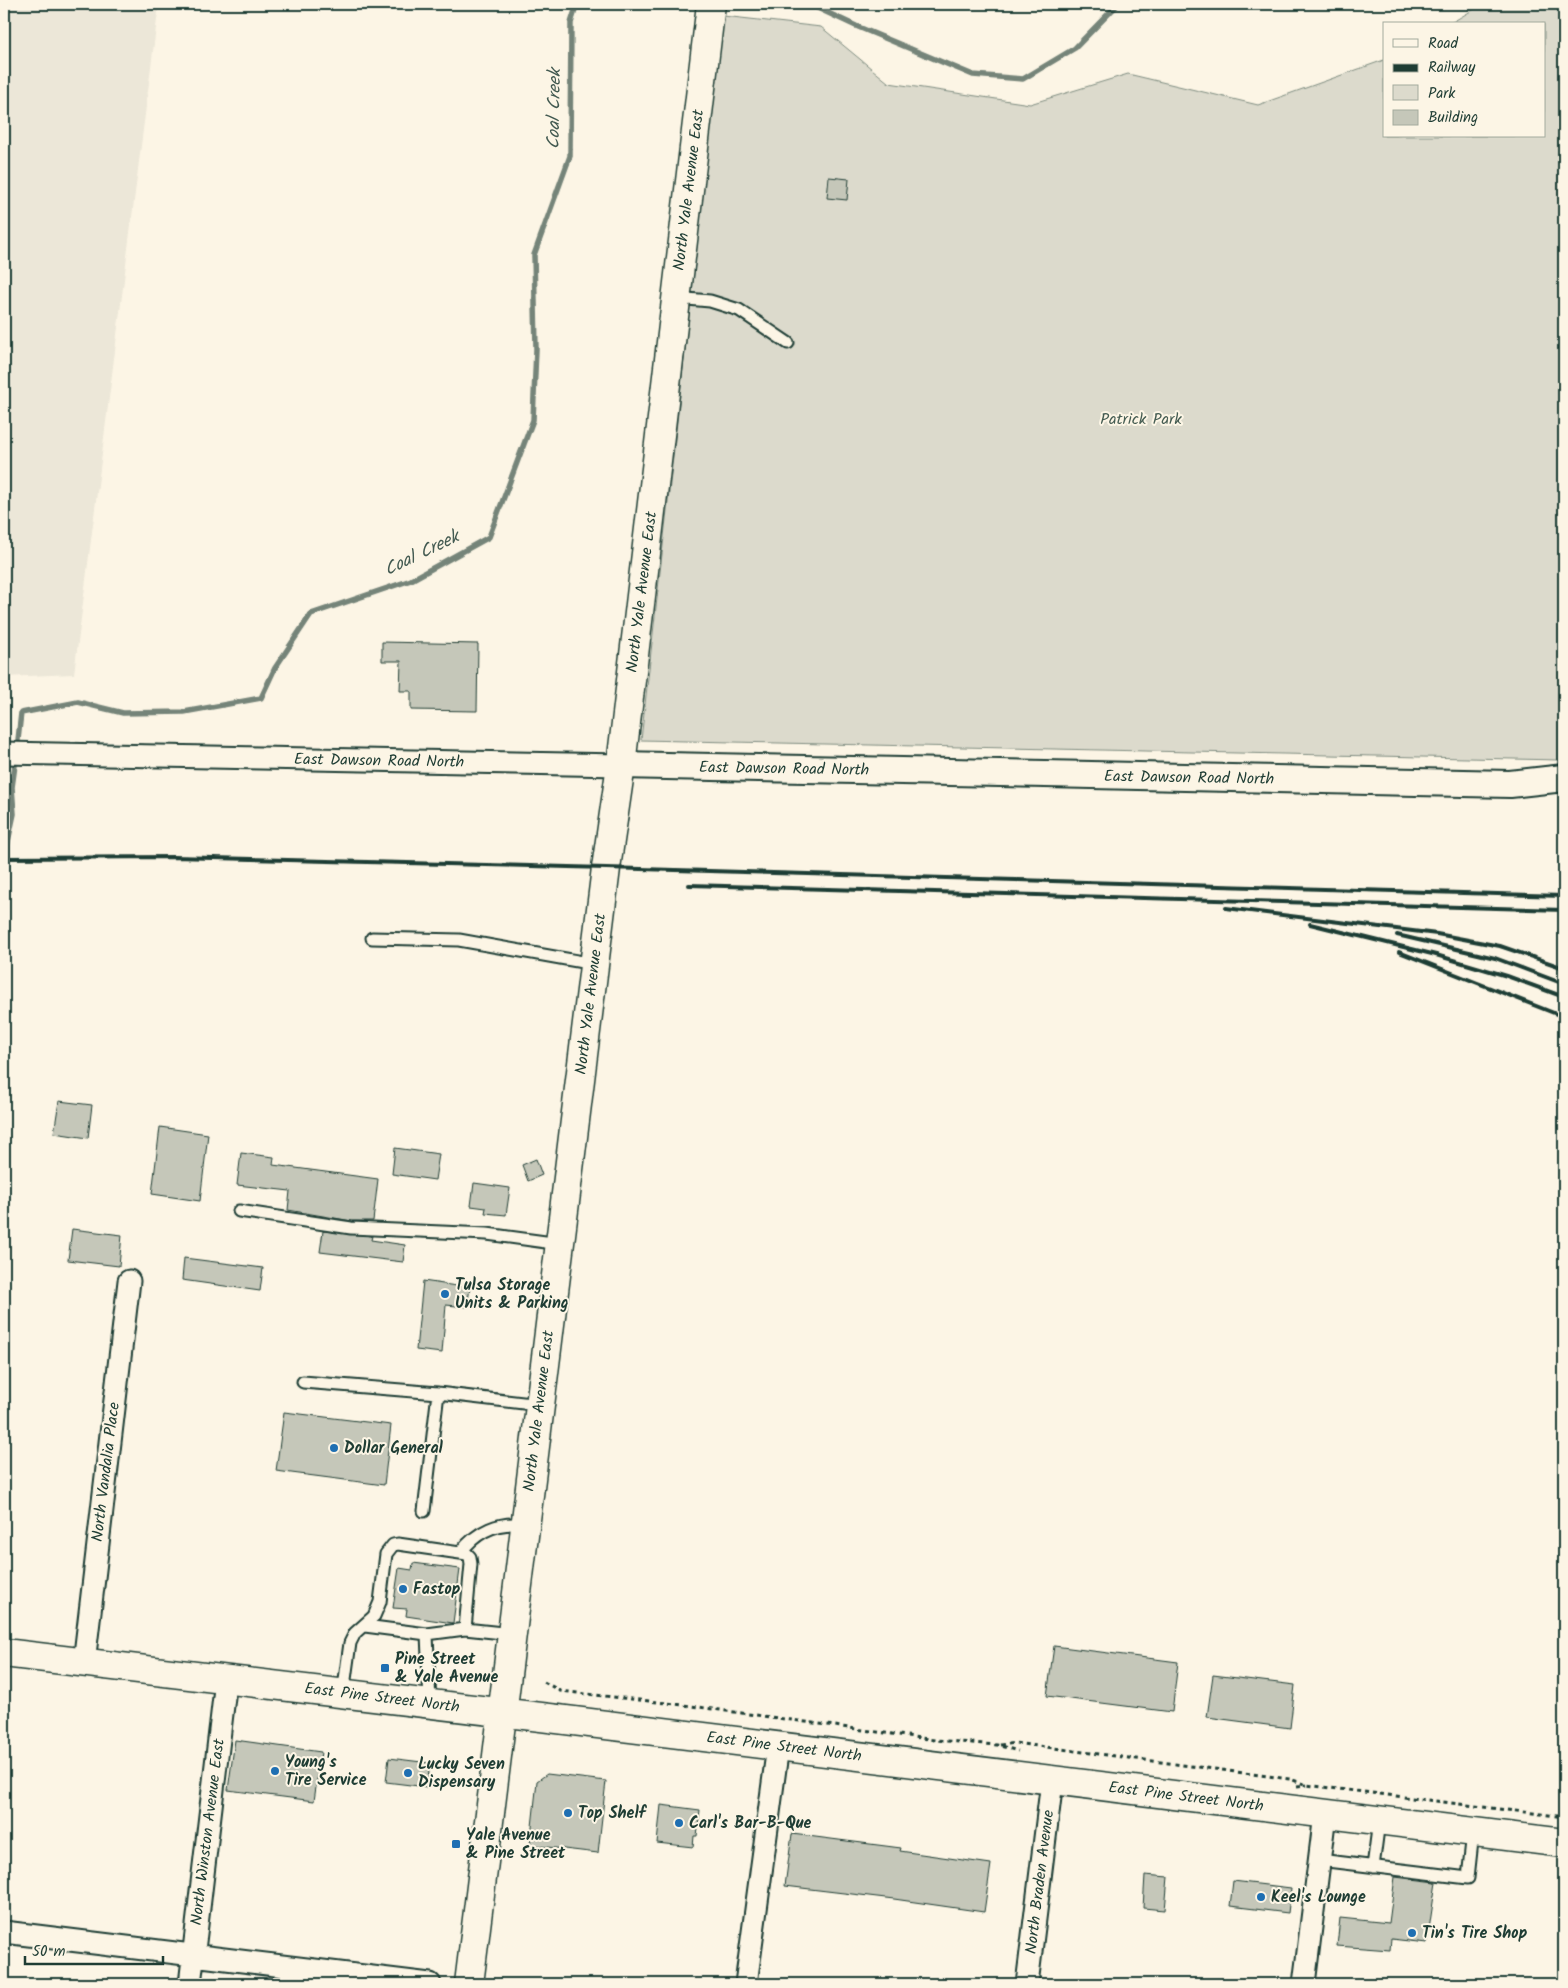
<svg xmlns="http://www.w3.org/2000/svg" width="1568" height="1988" font-family="Kalam,sans-serif">
	<style>
		.built { fill: #ece7d8 }
		.green { fill: #dcdacc; stroke: #7e8c80 }
		.lines { fill: none; stroke-linecap: round; stroke-linejoin: round }
		.stream { stroke: #758479; stroke-width: 5.5 }
		.building { fill: #c5c7b9; stroke: #1f3d34 }
		.service-casing { stroke: #1f3d34; stroke-width: 15 }
		.minor-casing { stroke: #1f3d34; stroke-width: 25 }
		.tertiary-casing { stroke: #1f3d34; stroke-width: 30 }
		.secondary-casing { stroke: #1f3d34; stroke-width: 31 }
		.path { stroke: #1f3d34; stroke-width: 3; stroke-dasharray: 4 4; stroke-linecap: butt }
		.service { stroke: #fcf5e5; stroke-width: 11 }
		.minor { stroke: #fcf5e5; stroke-width: 21 }
		.tertiary { stroke: #fcf5e5; stroke-width: 26 }
		.secondary { stroke: #fcf5e5; stroke-width: 28 }
		.rail { stroke: #1f3d34; stroke-width: 4 }
		.poi-dot { fill: #1f6fb2; stroke: #fcf5e5; stroke-width: 2 }
		.labels { text-anchor: middle; dominant-baseline: central; stroke-width: 4; stroke-linejoin: round; paint-order: stroke }
		.street-label { font-size: 16px; fill: #1f3d34; stroke: #fcf5e5 }
		.park-label { font-size: 16px; fill: #455c52; stroke: #fcf5e5 }
		.poi-label { font-size: 16px; font-weight: bold; fill: #1f3d34; stroke: #fcf5e5; text-anchor: start }
		.water-label { font-size: 18px; font-style: italic; fill: #435a51; stroke: #fcf5e5 }
	</style>
	<rect width="100%" height="100%" fill="#fcf5e5"/>
	<filter id="ink" filterUnits="userSpaceOnUse"><feTurbulence type="fractalNoise" baseFrequency=".02" numOctaves="2"/><feDisplacementMap in="SourceGraphic" scale="10" xChannelSelector="R" yChannelSelector="G"/><feConvolveMatrix kernelMatrix="1 2 1 2 8 2 1 2 1" color-interpolation-filters="sRGB"/></filter>
	<g filter="url(#ink)">
		<path class="built" d="M4 4H159L74 674 4 677Z"/>
		<path class="green" d="M1483 4H1564V758L1559 760 641 740 723 16 821 27 889 83 1030 104 1128 74 1258 105 1384 60V136H1544V24H1449Z"/>
		<g class="lines">
			<path class="stream" d="M809 4 856 26 973 75 1023 79 1075 48 1118 4
				M17 749 21 713 78 702 123 713 184 712 261 698 275 668 311 614 411 580 489 537 533 420 536 349 534 255 570 156 571 23 577 4
				M4 860 14 814 12 787 16 758"/>
		</g>
		<path class="building" d="M829 177 849 179 847 200 827 198Z
			M382 642 478 644 477 711 411 710V691H400L401 661H382Z
			M59 1101 92 1105 88 1138 54 1133Z
			M160 1127 208 1134 200 1201 152 1194Z
			M395 1148 439 1154 435 1180 392 1174Z
			M241 1153 274 1157 273 1165 378 1179 373 1221H352L288 1210 290 1191 237 1185Z
			M536 1159 542 1175 528 1181 522 1165Z
			M474 1183 510 1188 506 1215 485 1213 486 1208 471 1206Z
			M72 1229 122 1235 119 1266 68 1260Z
			M323 1231 372 1236 371 1240 405 1245 403 1262 320 1252Z
			M184 1258 263 1268 260 1291 182 1280Z
			M423 1281 470 1288 467 1307 446 1305 442 1353 416 1350Z
			M284 1412 391 1425 384 1485 276 1471Z
			M413 1563 460 1569 453 1623 406 1616 407 1609 393 1608 399 1568 412 1570Z
			M1054 1646 1178 1662 1172 1712 1047 1696Z
			M1213 1675 1295 1685 1290 1728 1207 1717Z
			M235 1740 321 1752 314 1801 228 1790Z
			M389 1758 430 1763 427 1787 386 1782Z
			M547 1774 606 1781 598 1853 530 1845 537 1781Z
			M661 1805 700 1810 697 1836H694L693 1847 657 1843Z
			M792 1834 901 1848 900 1851 991 1864 984 1912 894 1899 785 1886Z
			M1145 1875 1168 1877 1165 1910 1143 1908Z
			M1395 1877 1436 1882 1427 1943 1391 1939 1390 1950 1337 1946 1340 1918 1389 1923Z
			M1233 1881 1291 1888 1288 1913 1230 1906Z"/>
		<g class="lines">
			<g class="service-casing">
				<path id="service" d="M676 298 710 301 739 310 788 343
					M372 938 459 940 594 964
					M239 1211 351 1228 487 1234 560 1244
					M303 1382 438 1393 540 1405
					M424 1511 438 1393
					M461 1552C477 1531 499 1521 525 1525
					M365 1626 427 1634 465 1629
					M427 1634 430 1704
					M343 1694 350 1643 355 1633 374 1616 380 1602 386 1554 393 1545 398 1544 467 1554 470 1557 471 1564 465 1629 512 1634
					M1319 1860 1468 1878 1473 1832
					M1373 1867 1379 1821"/>
			</g>
			<g class="minor-casing">
				<path id="minor" d="M4 753 621 765
					M84 1663 129 1281
					M4 1932 430 1984
					M190 1984 226 1680
					M746 1984 778 1746
					M1027 1984 1052 1781
					M1304 1984 1325 1814"/>
			</g>
			<g class="tertiary-casing">
				<path id="tertiary" d="M621 765 1510 784 1564 778"/>
			</g>
			<g class="secondary-casing">
				<path id="secondary" d="M4 1653 541 1717 1564 1843
					M469 1984 606 868 621 765 711 4"/>
			</g>
			<path class="path" d="M544 1682 560 1691 684 1705 935 1740 997 1745 1018 1751
				M1000 1745 1015 1743 1290 1779 1307 1785 1564 1817
				M1297 1786 1307 1785"/>
			<use href="#service" class="service"/>
			<use href="#minor" class="minor"/>
			<use href="#tertiary" class="tertiary"/>
			<use href="#secondary" class="secondary"/>
			<path class="rail" d="M4 858 174 857 606 868 1564 896
				M689 885 1564 910
				M1226 908 1437 934 1500 946 1564 968
				M1310 924 1436 955 1507 976 1564 997
				M1397 935 1495 958 1564 984
				M1399 952 1564 1017"/>
		</g>
	</g>
	<g class="poi-dot">
		<circle cx="445" cy="1294" r="5"/>
		<circle cx="334" cy="1448" r="5"/>
		<circle cx="403" cy="1589" r="5"/>
		<rect x="380" y="1663" width="10" height="10" rx="2.5"/>
		<circle cx="275" cy="1771" r="5"/>
		<circle cx="408" cy="1773" r="5"/>
		<circle cx="568" cy="1813" r="5"/>
		<circle cx="679" cy="1823" r="5"/>
		<rect x="451" y="1839" width="10" height="10" rx="2.5"/>
		<circle cx="1261" cy="1897" r="5"/>
		<circle cx="1412" cy="1933" r="5"/>
	</g>
	<g class="labels">
		<g class="street-label">
			<text transform="translate(689 190) rotate(-83)">North Yale Avenue East</text>
			<text transform="translate(642 592) rotate(-83)">North Yale Avenue East</text>
			<text transform="translate(379 761) rotate(1)">East Dawson Road North</text>
			<text transform="translate(784 769) rotate(1)">East Dawson Road North</text>
			<text transform="translate(1189 778) rotate(1)">East Dawson Road North</text>
			<text transform="translate(591 994) rotate(-83)">North Yale Avenue East</text>
			<text transform="translate(539 1411) rotate(-83)">North Yale Avenue East</text>
			<text transform="translate(106 1472) rotate(-83)">North Vandalia Place</text>
			<text transform="translate(382 1698) rotate(7)">East Pine Street North</text>
			<text transform="translate(784 1747) rotate(7)">East Pine Street North</text>
			<text transform="translate(1186 1797) rotate(7)">East Pine Street North</text>
			<text transform="translate(208 1832) rotate(-83)">North Winston Avenue East</text>
			<text transform="translate(1040 1882) rotate(-83)">North Braden Avenue</text>
		</g>
		<g class="park-label">
			<text x="1141" y="419">Patrick Park</text>
		</g>
		<g class="poi-label">
			<text x="455" y="1285">Tulsa Storage<tspan x="455" dy="18">Units &amp; Parking</tspan></text>
			<text x="344" y="1448">Dollar General</text>
			<text x="413" y="1589">Fastop</text>
			<text x="395" y="1659">Pine Street<tspan x="395" dy="18">&amp; Yale Avenue</tspan></text>
			<text x="285" y="1762">Young's<tspan x="285" dy="18">Tire Service</tspan></text>
			<text x="418" y="1764">Lucky Seven<tspan x="418" dy="18">Dispensary</tspan></text>
			<text x="578" y="1813">Top Shelf</text>
			<text x="689" y="1823">Carl's Bar-B-Que</text>
			<text x="466" y="1835">Yale Avenue<tspan x="466" dy="18">&amp; Pine Street</tspan></text>
			<text x="1271" y="1897">Keel's Lounge</text>
			<text x="1422" y="1933">Tin's Tire Shop</text>
		</g>
		<g class="water-label">
			<text transform="translate(555 109) rotate(-89)">Coal Creek</text>
			<text transform="translate(422 554) rotate(-26)">Coal Creek</text>
		</g>
	</g>
	<rect width="1568" height="1988" fill="none" stroke="#fcf5e5" stroke-width="20"/>
	<rect x="10" y="10" width="1548" height="1968" fill="none" stroke="#1f3d34" stroke-width="2" filter="url(#ink)"/>
	<rect x="1383" y="22" width="162" height="115" fill="#fcf5e5" stroke="#a4ab9e"/>
	<rect x="1393" y="39" width="25" height="8" fill="#fcf5e5" stroke="#a4ab9e"/>
	<text x="1428" y="48" font-size="15" fill="#1f3d34">Road</text>
	<rect x="1393" y="64" width="25" height="8" fill="#1f3d34" stroke="#a4ab9e"/>
	<text x="1428" y="72" font-size="15" fill="#1f3d34">Railway</text>
	<rect x="1393" y="85" width="25" height="15" fill="#dcdacc" stroke="#a4ab9e"/>
	<text x="1428" y="98" font-size="15" fill="#1f3d34">Park</text>
	<rect x="1393" y="110" width="25" height="15" fill="#c5c7b9" stroke="#a4ab9e"/>
	<text x="1428" y="122" font-size="15" fill="#1f3d34">Building</text>
	<path d="M25 1956v8h138v-8" fill="none" stroke="#1f3d34" stroke-width="2.5"/>
	<text x="32" y="1956" font-size="15" fill="#1f3d34" stroke="#fcf5e5" stroke-width="4" paint-order="stroke">50 m</text>
</svg>
